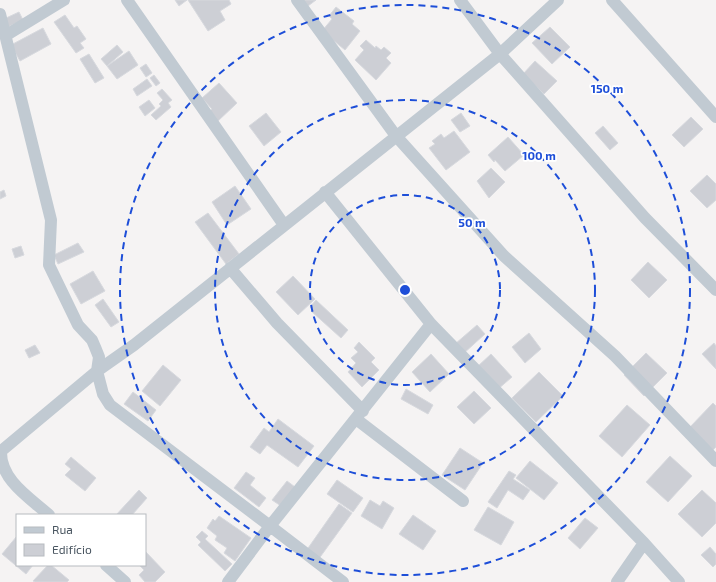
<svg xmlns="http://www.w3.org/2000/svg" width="716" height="582" font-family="'Exo 2',sans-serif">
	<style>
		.building { fill: #cdcfd5; stroke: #d7d9de }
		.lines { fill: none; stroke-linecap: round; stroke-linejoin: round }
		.street { stroke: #c1cad2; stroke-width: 12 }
		.ring { fill: none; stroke: #1d4ed8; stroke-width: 2; stroke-dasharray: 7 5 }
		.centre { fill: #1d4ed8; stroke: #fff; stroke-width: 2 }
		.ring-label { font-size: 12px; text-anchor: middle; font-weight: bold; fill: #1d4ed8; stroke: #fff; stroke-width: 3.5; stroke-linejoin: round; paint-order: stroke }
	</style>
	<rect width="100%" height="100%" fill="#f5f3f3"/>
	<path class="building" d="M175 0H187L179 6Z
		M188 0H229L231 4 220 11 225 20 208 31Z
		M303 0H316L308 6Z
		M336 7 354 21 352 24 360 31 345 50 322 31 332 19 329 16Z
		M19 12 23 20 8 27 4 19Z
		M65 15 74 28 77 26 86 39 80 43 84 48 76 53 54 22Z
		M550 27 570 47 552 64 532 43Z
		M43 28 51 44 20 61 11 45Z
		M366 40 375 48 376 46 381 50 384 47 391 53 386 58 391 63 376 80 355 60 364 50 360 46Z
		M117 45 123 52 107 66 101 59Z
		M129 51 138 65 117 79 107 66Z
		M89 54 104 78 95 83 80 59Z
		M535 61 557 81 544 94 523 74Z
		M146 64 152 73 146 77 140 68Z
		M154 75 160 83 156 86 150 78Z
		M147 79 152 86 137 96 133 89Z
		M219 83 237 103 218 121 209 112 212 109 202 98Z
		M162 89 172 100 168 103 171 107 156 120 151 115 161 106 159 104 163 100 157 93Z
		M149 100 155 108 145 116 139 107Z
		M266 113 281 132 264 146 249 126Z
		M461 113 470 126 460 132 451 120Z
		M691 117 703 129 684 147 672 135Z
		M603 126 618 143 610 150 595 133Z
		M454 131 470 152 446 170 429 148 435 144 432 141 441 134 444 138Z
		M508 137 524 155 505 171 495 160 494 162 488 155Z
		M491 168 505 182 489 198 477 181Z
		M707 175 716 184V200L707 208 690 191Z
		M235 186 251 209 227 225 212 202Z
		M4 190 6 196 0 199V192Z
		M208 213 239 254 226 264 195 222Z
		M78 243 84 252 58 264 54 255Z
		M21 246 24 255 15 258 12 249Z
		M648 262 667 280 649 298 631 280Z
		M93 271 105 291 81 304 70 284Z
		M293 276 315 299 298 315 276 292Z
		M103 299 119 322 111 327 95 305Z
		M316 300 348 330 341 338 311 311 313 309 310 307Z
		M477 325 485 334 463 354 455 344Z
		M529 333 541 349 525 363 512 347Z
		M359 342 375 358 371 362 379 370 362 387 348 372 356 363 351 358 358 352 354 348Z
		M714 343 716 346V369L702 354Z
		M35 345 40 353 29 358 25 350Z
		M646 353 667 373 644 396 624 375Z
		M431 354 449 374 430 392 412 372Z
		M491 354 512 377 497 390 477 367Z
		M163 365 181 380 160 406 142 391Z
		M539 372 563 396 536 422 512 398Z
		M406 389 433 405 428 414 401 399Z
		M474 391 491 408 474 424 457 407Z
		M133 392 156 410 148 421 124 404Z
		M713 403 716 406V447L713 450 690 427Z
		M627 405 650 425 622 457 599 436Z
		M278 419 314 446 298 467 267 445 260 454 250 447 264 428 269 432Z
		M460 448 483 463 465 490 442 475Z
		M670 456 692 476 668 502 646 482Z
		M71 457 96 478 85 491 65 475 71 469 65 464Z
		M530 461 558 483 544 500 516 478Z
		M509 471 516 475 513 479 530 490 523 500 508 490 497 508 488 502Z
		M246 472 255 478 250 485 266 498 259 507 234 488Z
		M337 480 363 498 353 512 327 494Z
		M287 481 295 487 281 506 272 500Z
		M139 490 147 498 132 515H116Z
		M702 490 716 503V523L702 537 678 514Z
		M370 500 380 506 383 501 394 508 382 529 361 516Z
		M339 504 352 513 318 560 306 551Z
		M488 507 514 522 501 545 474 530Z
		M413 515 436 531 423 550 399 534Z
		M219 516 251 538 235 561 224 553 227 548 215 540 217 536 207 528 213 519 215 521Z
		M585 518 598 528 580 549 568 538Z
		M202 531 208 536 205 539 232 564 225 571 198 545 201 542 196 537Z
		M17 536V565H33L26 574 2 554Z
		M710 547 716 554V564L713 567 701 555Z
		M145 551 165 572 155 582H145L139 575 144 570 139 565H145Z
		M48 565H51L69 580 67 582H35L33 581Z"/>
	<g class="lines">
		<path class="street" d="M127 0 284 225
			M297 0 396 136 504 256 615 356 716 461
			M460 0 500 54 645 218 716 290
			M612 0 716 117
			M0 14 51 220 49 265 78 325 92 340 95 347 99 357 97 371 0 452
			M5 36 64 0
			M325 192 431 324 644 543 679 582
			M230 268 277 323 363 411
			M356 419 463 501
			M1 451C0 480 30 498 49 515
			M106 565 125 582
			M228 582 270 526 110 405 103 394 97 371 134 345 500 54 558 0
			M343 582 270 526 431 324
			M617 582 644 543"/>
	</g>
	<g class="ring">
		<circle cx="405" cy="290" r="95"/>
		<circle cx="405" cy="290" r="190"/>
		<circle cx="405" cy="290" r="285"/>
	</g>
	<circle cx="405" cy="290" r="6" class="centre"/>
	<g class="ring-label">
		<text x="607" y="93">150 m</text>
		<text x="539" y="160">100 m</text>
		<text x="472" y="227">50 m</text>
	</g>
	<rect x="16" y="514" width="130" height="52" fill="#ffffff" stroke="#b7bbc0"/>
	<rect x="24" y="527" width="20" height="6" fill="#c1cad2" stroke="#b7bbc0"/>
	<text x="52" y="534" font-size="12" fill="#4a5661">Rua</text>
	<rect x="24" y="544" width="20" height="12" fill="#cdcfd5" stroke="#b7bbc0"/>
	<text x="52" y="554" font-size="12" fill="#4a5661">Edifício</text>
</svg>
